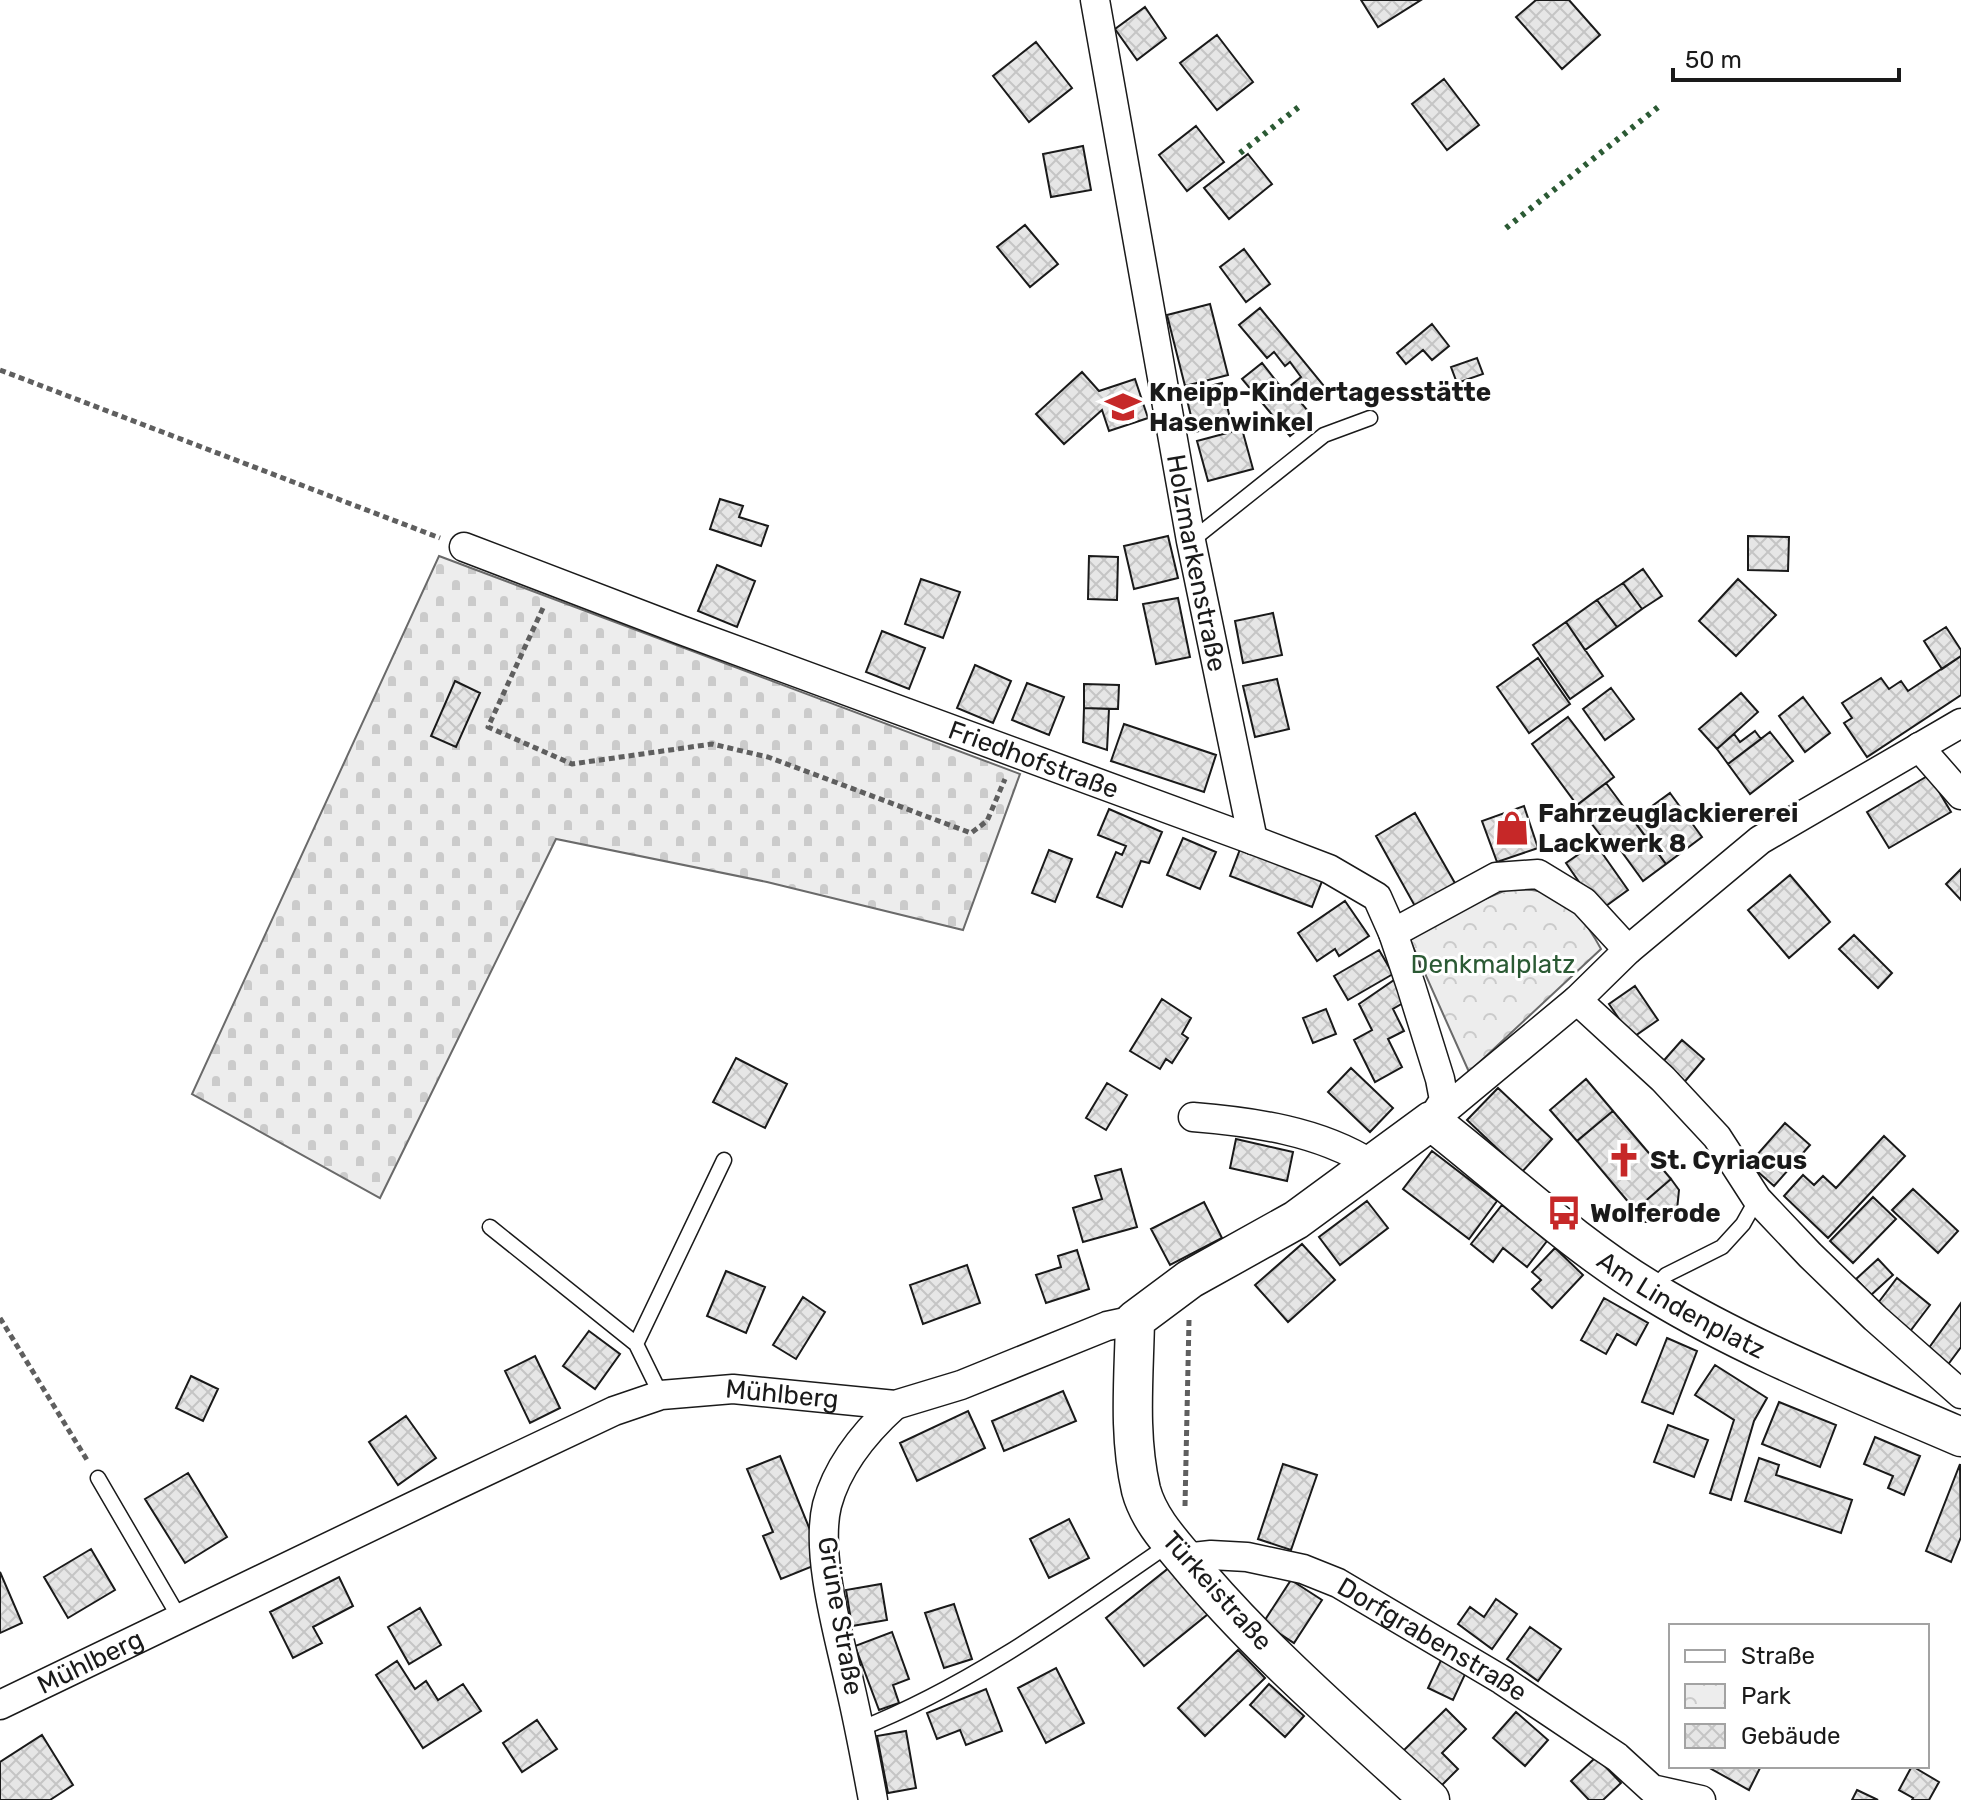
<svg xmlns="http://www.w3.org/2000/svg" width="1961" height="1800" font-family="Rubik,sans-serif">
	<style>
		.cemetery { fill: url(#cemetery-stones); stroke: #6a6a6a; stroke-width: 2 }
		.park { fill: url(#park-crowns); stroke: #6a6a6a; stroke-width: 2 }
		.building { fill: url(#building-cross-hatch); stroke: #1a1a1a; stroke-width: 2 }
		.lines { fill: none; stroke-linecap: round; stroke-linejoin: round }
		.service-casing { stroke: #1a1a1a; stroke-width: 17 }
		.minor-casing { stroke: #1a1a1a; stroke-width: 31 }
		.secondary-casing { stroke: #1a1a1a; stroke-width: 41 }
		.path { stroke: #5f5f5f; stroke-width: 5; stroke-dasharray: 6 4; stroke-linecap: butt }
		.service { stroke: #fff; stroke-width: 14 }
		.minor { stroke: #fff; stroke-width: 28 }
		.secondary { stroke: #fff; stroke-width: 38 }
		.hedge { stroke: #2b5a34; stroke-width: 6; stroke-dasharray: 4 6; stroke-linecap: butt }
		.labels { text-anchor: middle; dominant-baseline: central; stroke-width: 6; stroke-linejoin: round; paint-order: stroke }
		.poi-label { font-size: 26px; font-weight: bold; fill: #1a1a1a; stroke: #fff; text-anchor: start }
		.street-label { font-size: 26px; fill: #1a1a1a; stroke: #fff }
		.park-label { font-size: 26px; fill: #2b5a34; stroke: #fff }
	</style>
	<defs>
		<pattern id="cemetery-stones" width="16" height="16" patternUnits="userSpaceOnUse" patternTransform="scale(2)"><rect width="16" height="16" fill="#ededed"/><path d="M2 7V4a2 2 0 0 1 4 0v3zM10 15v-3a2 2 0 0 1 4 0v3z" fill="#cbcbcb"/></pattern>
		<pattern id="park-crowns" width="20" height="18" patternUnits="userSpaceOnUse" patternTransform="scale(2)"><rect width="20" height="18" fill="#ededed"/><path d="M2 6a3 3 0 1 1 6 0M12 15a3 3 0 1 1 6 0" fill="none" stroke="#cbcbcb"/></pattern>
		<pattern id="building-cross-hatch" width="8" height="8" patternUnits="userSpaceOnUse" patternTransform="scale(2)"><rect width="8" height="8" fill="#e6e6e6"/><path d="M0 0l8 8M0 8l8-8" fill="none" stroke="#c5c5c5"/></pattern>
	</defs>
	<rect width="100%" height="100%" fill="#fff"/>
	<path class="cemetery" d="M439 556 1020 774 963 930 767 882 556 839 380 1198 192 1094Z"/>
	<path class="park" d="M1506 890C1516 890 1528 888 1538 891 1569 898 1587 923 1601 949L1469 1072 1410 940 1466 907Z"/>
	<path class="building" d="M1361 0H1421L1378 27Z
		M1536 0H1569L1600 35 1562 69 1516 17Z
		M1145 7 1166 38 1137 60 1115 29Z
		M1217 35 1253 82 1217 110 1180 63Z
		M1036 42 1072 88 1029 122 993 76Z
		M1444 79 1479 125 1447 150 1412 104Z
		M1196 126 1224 162 1187 191 1159 155Z
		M1083 146 1091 190 1051 197 1043 154Z
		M1248 154 1272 184 1229 219 1204 188Z
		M1025 225 1058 264 1030 287 997 247Z
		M1244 249 1270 284 1246 302 1220 267Z
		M1210 304 1228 375 1185 386 1167 315Z
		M1260 308 1324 386 1302 404 1313 417 1290 436 1242 379 1262 363 1284 391 1301 377 1290 362 1285 366 1274 352 1267 358 1239 325Z
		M1432 324 1449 346 1432 360 1423 350 1406 364 1397 353Z
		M1477 358 1483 374 1457 383 1451 367Z
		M1082 372 1099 391 1135 379 1148 418 1109 431 1102 410 1064 444 1036 414Z
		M1222 383 1231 423 1195 432 1185 392Z
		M1242 429 1253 469 1208 481 1197 441Z
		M720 499 743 506 739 517 768 526 761 546 710 529Z
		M1168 536 1178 578 1134 589 1124 546Z
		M1748 536 1789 537 1788 571 1748 570Z
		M1089 556 1118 557 1117 600 1088 599Z
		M717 565 755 581 737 627 698 611Z
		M1643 569 1662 596 1642 609 1623 583Z
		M921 579 960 592 943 638 905 624Z
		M1738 579 1776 615 1736 656 1699 621Z
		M1623 583 1642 609 1617 627 1597 600Z
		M1178 598 1190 657 1156 664 1143 604Z
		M1597 600 1617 627 1585 650 1566 622Z
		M1273 613 1282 655 1243 663 1235 621Z
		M1566 622 1603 676 1570 699 1533 645Z
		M1946 627 1961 650V656L1942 669 1924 641Z
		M882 631 925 648 909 689 866 672Z
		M1961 656V695L1867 757 1844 723 1852 718 1842 703 1881 678 1889 689 1901 681 1908 691Z
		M1538 658 1570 704 1529 733 1497 687Z
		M975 665 1011 681 993 723 957 708Z
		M1277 679 1289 729 1255 737 1243 686Z
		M455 681 480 693 456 747 431 736Z
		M1027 683 1064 697 1049 735 1012 720Z
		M1084 684 1119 685 1118 709 1084 708Z
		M1611 688 1634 719 1605 740 1583 709Z
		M1741 693 1758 712 1717 749 1699 729Z
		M1803 697 1830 733 1805 752 1779 716Z
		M1084 708 1109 709 1107 750 1083 742Z
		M1568 717 1614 777 1577 805 1532 744Z
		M1124 724 1216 755 1204 792 1111 761Z
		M1755 731 1761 739 1728 764 1717 749 1734 734 1740 742Z
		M1770 732 1793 761 1750 794 1728 764Z
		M1929 775 1951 812 1889 848 1867 812Z
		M1606 783 1666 864 1643 881 1611 837 1605 841 1577 805Z
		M1670 793 1702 837 1666 864 1633 820Z
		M1524 806 1538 848 1497 862 1482 821Z
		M1109 809 1162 832 1149 863 1141 861 1122 907 1097 897 1116 852 1122 855 1126 846 1098 835Z
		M1415 813 1456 885 1416 908 1376 836Z
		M1183 838 1216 852 1200 889 1167 875Z
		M1595 843 1628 890 1599 911 1566 863Z
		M1242 844 1324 876 1312 907 1230 876Z
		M1049 850 1072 859 1055 902 1032 893Z
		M1961 869V900L1946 884Z
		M1790 875 1830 922 1789 958 1748 910Z
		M1345 901 1369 936 1339 956 1335 949 1317 961 1298 933Z
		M1854 935 1892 973 1878 988 1839 949Z
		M1379 950 1393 974 1348 1000 1334 976Z
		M1397 978 1410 999 1393 1009 1404 1031 1388 1039 1402 1067 1375 1082 1354 1040 1372 1030 1359 1004Z
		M1635 986 1658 1020 1632 1038 1609 1004Z
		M1162 999 1191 1018 1182 1034 1188 1038 1172 1063 1166 1059 1160 1069 1130 1051Z
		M1326 1009 1336 1034 1313 1043 1303 1018Z
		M1682 1040 1704 1059 1681 1086 1659 1066Z
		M736 1058 787 1084 765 1128 713 1102Z
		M1351 1068 1393 1108 1370 1132 1328 1092Z
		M1586 1079 1613 1111 1577 1141 1550 1110Z
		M1107 1083 1127 1095 1106 1130 1086 1118Z
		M1498 1088 1552 1139 1522 1172 1467 1120Z
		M1613 1111 1671 1179 1635 1210 1577 1141Z
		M1785 1123 1810 1145 1774 1186 1749 1164Z
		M1884 1136 1905 1156 1828 1238 1784 1196 1803 1175 1814 1185 1823 1176 1836 1188Z
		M1236 1139 1293 1152 1287 1181 1230 1168Z
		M1432 1151 1497 1201 1469 1239 1403 1189Z
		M1121 1169 1137 1227 1083 1242 1073 1208 1102 1199 1095 1176Z
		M1671 1179 1679 1190 1677 1210 1663 1222H1645L1635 1210Z
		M1913 1189 1958 1231 1938 1253 1892 1210Z
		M1873 1197 1896 1219 1853 1263 1830 1241Z
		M1367 1201 1388 1228 1340 1265 1319 1237Z
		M1204 1202 1222 1238 1170 1265 1151 1229Z
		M1502 1205 1547 1241 1527 1267 1503 1248 1493 1262 1471 1244Z
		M1302 1244 1335 1280 1288 1322 1255 1285Z
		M1555 1248 1583 1275 1552 1308 1532 1289 1541 1280 1532 1272Z
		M1077 1250 1089 1289 1046 1303 1036 1275 1061 1267 1058 1256Z
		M1878 1259 1893 1275 1871 1295 1856 1279Z
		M967 1265 980 1303 923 1324 910 1285Z
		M726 1271 765 1287 746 1333 707 1316Z
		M1897 1278 1930 1305 1908 1334 1875 1307Z
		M803 1297 825 1312 796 1359 773 1345Z
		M1604 1298 1648 1323 1636 1345 1617 1334 1606 1354 1581 1340Z
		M1961 1303V1347L1947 1366 1926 1352Z
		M589 1331 620 1354 595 1389 563 1366Z
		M1667 1338 1697 1351 1673 1414 1642 1402Z
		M535 1356 560 1408 530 1423 505 1371Z
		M1715 1365 1767 1398 1754 1421 1731 1500 1710 1493 1734 1420 1695 1395Z
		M191 1376 218 1389 203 1421 176 1408Z
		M1063 1391 1076 1421 1004 1451 992 1421Z
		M1779 1402 1836 1425 1820 1467 1762 1444Z
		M968 1411 985 1448 917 1481 900 1443Z
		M406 1416 436 1458 398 1485 369 1442Z
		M1668 1425 1708 1440 1694 1477 1654 1462Z
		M1875 1437 1920 1456 1904 1495 1888 1488 1893 1476 1864 1464Z
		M780 1456 823 1562 781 1579 763 1536 773 1532 747 1469Z
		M1759 1458 1779 1465 1776 1475 1852 1500 1841 1533 1745 1501Z
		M1283 1464 1317 1475 1291 1550 1258 1539Z
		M1960 1464 1961 1537 1951 1562 1926 1551Z
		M188 1473 227 1537 185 1563 145 1499Z
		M1069 1519 1089 1558 1049 1578 1030 1539Z
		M91 1549 115 1590 68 1618 44 1577Z
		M1170 1567 1208 1614 1144 1666 1106 1618Z
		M0 1572 22 1623 0 1633Z
		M339 1577 353 1606 313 1627 322 1643 293 1658 270 1612Z
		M1291 1580 1322 1600 1294 1643 1263 1623Z
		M881 1584 887 1620 852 1626 846 1590Z
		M1496 1599 1517 1614 1492 1649 1458 1624 1470 1607 1484 1617Z
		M954 1604 972 1659 944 1668 925 1613Z
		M420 1608 441 1645 409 1664 388 1627Z
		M1530 1627 1561 1649 1538 1681 1507 1659Z
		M892 1632 909 1679 893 1685 899 1703 879 1710 855 1646Z
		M1238 1650 1265 1678 1205 1736 1178 1708Z
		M1442 1658 1467 1670 1453 1700 1428 1688Z
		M397 1661 415 1689 426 1681 438 1700 463 1684 481 1711 423 1748 376 1675Z
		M1056 1668 1084 1723 1046 1743 1018 1688Z
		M1269 1684 1304 1716 1285 1737 1250 1705Z
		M986 1689 1002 1731 966 1745 960 1730 937 1739 927 1713Z
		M1446 1709 1466 1729 1442 1753 1458 1769 1437 1790 1401 1753Z
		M1516 1712 1548 1740 1525 1766 1493 1738Z
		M537 1720 557 1749 522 1772 503 1743Z
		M906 1731 916 1788 888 1793 877 1736Z
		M42 1735 73 1785 50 1800H0V1762Z
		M1596 1757 1621 1783 1603 1800H1589L1571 1781Z
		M1706 1766H1761L1749 1790Z
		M1912 1766 1939 1782 1929 1800H1912L1913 1798 1899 1790Z
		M1857 1790 1878 1800H1852Z"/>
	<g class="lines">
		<g class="service-casing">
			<path id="service" d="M1191 541 1324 435 1370 418
				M490 1227 636 1344 661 1395
				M1652 1290 1666 1275 1722 1247 1743 1224 1757 1199
				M636 1344 724 1160
				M98 1478 179 1617
				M860 1729C973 1684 1071 1612 1171 1543"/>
		</g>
		<g class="minor-casing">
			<g id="minor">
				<path id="s1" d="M1095 0 1191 541 1253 840"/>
				<path id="s2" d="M464 547 681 630 1253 840 1329 869 1377 897 1393 933 1411 986 1440 1079 1444 1100 1431 1121"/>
				<path d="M1919 747 1961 795"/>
				<path d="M1393 933 1496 877 1538 874 1584 902 1628 950"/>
				<path d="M1577 1000 1663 1079 1717 1137 1757 1199 1810 1255 1875 1318 1961 1394"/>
				<path d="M1193 1117C1254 1122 1319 1131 1371 1164"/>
				<path d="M1435 1118 1577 1000 1628 950 1760 840 1961 723"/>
				<path id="s3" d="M1184 1558 1211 1555 1247 1557 1303 1569 1338 1583 1502 1680 1617 1757 1652 1789 1701 1800"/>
				<path id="s4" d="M0 1705 453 1487 614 1411 661 1395 733 1389 895 1405 961 1385 1107 1326 1135 1320"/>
				<path d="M873 1800C866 1762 859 1724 850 1686 839 1636 815 1554 827 1505 838 1464 865 1432 895 1405"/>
			</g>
		</g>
		<g class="secondary-casing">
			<g id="secondary">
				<path id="s5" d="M1430 1800C1345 1722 1256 1646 1183 1557 1166 1537 1148 1516 1141 1490 1128 1434 1134 1377 1135 1320L1190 1279 1296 1220 1431 1121C1503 1177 1575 1246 1653 1292 1750 1351 1857 1392 1961 1437"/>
			</g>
		</g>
		<path class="path" d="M0 370 440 538
			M543 608 488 727 572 764 712 744 768 757 971 833 987 821 1005 779
			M0 1318 87 1460
			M1185 1506 1189 1320"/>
		<use href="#service" class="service"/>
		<use href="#minor" class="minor"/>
		<use href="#secondary" class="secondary"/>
		<path class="hedge" d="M1240 153 1300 106
			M1506 228 1662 104"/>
	</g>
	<defs>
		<g id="school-bare" transform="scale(2.76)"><path d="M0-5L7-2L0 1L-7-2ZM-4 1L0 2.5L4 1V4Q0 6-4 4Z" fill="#c62828" stroke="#fff" stroke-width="2.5" paint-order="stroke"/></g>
		<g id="shop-bare" transform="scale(2.76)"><path d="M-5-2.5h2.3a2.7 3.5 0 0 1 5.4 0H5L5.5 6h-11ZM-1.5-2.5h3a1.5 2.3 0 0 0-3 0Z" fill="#c62828" stroke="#fff" stroke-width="2.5" paint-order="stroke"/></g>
		<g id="church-bare" transform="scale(2.76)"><path d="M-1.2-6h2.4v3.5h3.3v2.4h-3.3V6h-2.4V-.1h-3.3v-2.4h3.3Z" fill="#c62828" stroke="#fff" stroke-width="2.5" paint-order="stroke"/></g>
		<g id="bus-bare" transform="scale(2.76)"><path d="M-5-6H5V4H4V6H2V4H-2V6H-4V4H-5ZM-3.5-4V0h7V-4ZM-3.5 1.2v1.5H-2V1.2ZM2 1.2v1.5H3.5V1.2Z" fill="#c62828" stroke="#fff" stroke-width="2.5" paint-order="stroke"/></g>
	</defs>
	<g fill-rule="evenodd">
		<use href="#school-bare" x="1123" y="407"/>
		<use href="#shop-bare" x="1512" y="828"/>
		<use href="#church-bare" x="1624" y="1160"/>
		<use href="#bus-bare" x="1564" y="1213"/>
	</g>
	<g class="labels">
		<g class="poi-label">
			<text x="1149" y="392">Kneipp-Kindertagesstätte<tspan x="1149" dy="30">Hasenwinkel</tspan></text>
			<text x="1538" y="813">Fahrzeuglackiererei<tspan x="1538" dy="30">Lackwerk 8</tspan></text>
			<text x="1650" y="1160">St. Cyriacus</text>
			<text x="1590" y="1213">Wolferode</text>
		</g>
		<g class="street-label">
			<text stroke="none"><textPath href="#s1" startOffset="572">Holzmarkenstraße</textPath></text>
			<text stroke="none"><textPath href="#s2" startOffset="608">Friedhofstraße</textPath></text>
			<text stroke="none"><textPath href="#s5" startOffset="1266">Am Lindenplatz</textPath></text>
			<text stroke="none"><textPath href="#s4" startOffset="852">Mühlberg</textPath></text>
			<text transform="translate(1217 1591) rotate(48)">Türkeistraße</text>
			<text transform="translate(840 1616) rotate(80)">Grüne Straße</text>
			<text stroke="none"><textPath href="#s3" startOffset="268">Dorfgrabenstraße</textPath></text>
			<text stroke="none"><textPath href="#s4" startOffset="100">Mühlberg</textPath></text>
		</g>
		<g class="park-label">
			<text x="1493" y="964">Denkmalplatz</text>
		</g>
	</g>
	<rect x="1669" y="1624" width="260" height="144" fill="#ffffff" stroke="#a3a3a3" stroke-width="2"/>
	<rect x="1685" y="1650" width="40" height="12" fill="#ffffff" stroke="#a3a3a3" stroke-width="2"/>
	<text x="1741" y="1664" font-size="24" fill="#1a1a1a">Straße</text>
	<rect x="1685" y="1684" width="40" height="24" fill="url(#park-crowns)" stroke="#a3a3a3" stroke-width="2"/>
	<text x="1741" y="1704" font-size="24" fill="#1a1a1a">Park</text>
	<rect x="1685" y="1724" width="40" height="24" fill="url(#building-cross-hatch)" stroke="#a3a3a3" stroke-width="2"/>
	<text x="1741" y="1744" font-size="24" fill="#1a1a1a">Gebäude</text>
	<path d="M1673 68v12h226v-12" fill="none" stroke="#1a1a1a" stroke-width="4"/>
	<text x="1685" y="68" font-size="24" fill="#1a1a1a" stroke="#ffffff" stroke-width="6" paint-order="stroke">50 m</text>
</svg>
